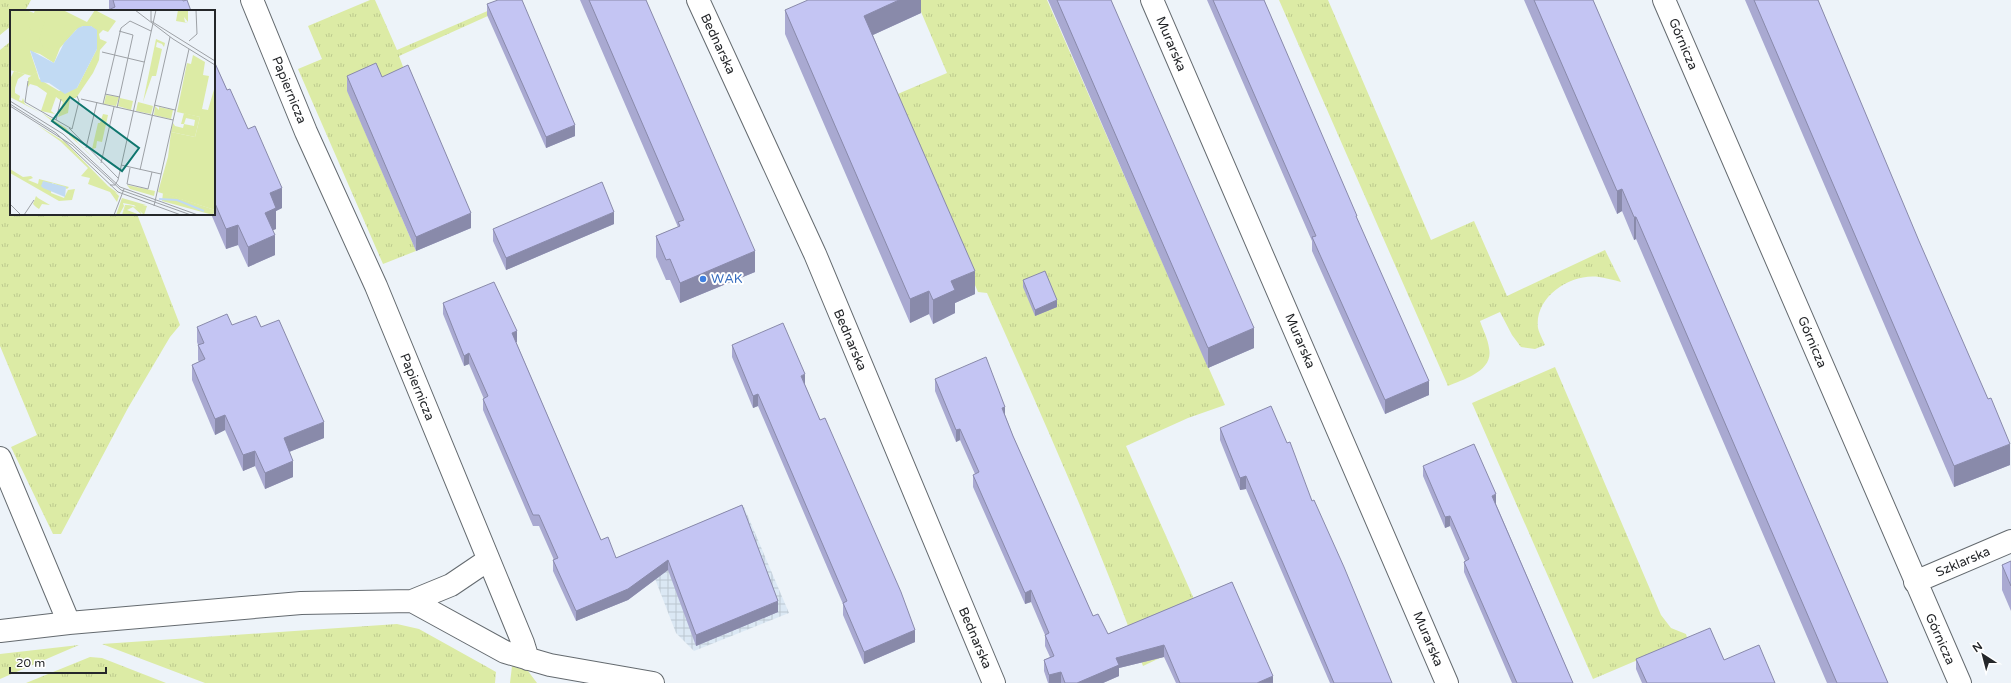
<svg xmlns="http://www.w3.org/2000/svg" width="2011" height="683" font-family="'Varela Round',sans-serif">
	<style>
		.industrial { fill: url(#industrial-grid) }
		.grass { fill: url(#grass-tufts) }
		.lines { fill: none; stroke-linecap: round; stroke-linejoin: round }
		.minor-casing { stroke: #646a6f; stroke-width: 24 }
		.minor { stroke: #fff; stroke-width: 22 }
		.wall { fill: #a9a9d1 }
		.shaded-wall { fill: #898aaa }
		.building { fill: #c4c5f3; stroke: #898aaa }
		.shop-dot { fill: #3f7fe0; stroke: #fff; stroke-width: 1.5 }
		.labels { text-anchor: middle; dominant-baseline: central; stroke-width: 4; stroke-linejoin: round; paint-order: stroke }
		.street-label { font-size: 13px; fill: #25272a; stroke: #fff }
		.shop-label { font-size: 13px; fill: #366cbe; stroke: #fff; text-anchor: start }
		.inset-river { fill: none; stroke: #c1daf3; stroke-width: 2 }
		.inset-road { fill: none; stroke: #9da1a6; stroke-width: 1 }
		.view { fill: #0f766e; fill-opacity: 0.15; stroke: #0f766e; stroke-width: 2 }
		.inset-edge { fill: none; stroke: #25272a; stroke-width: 2 }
	</style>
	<defs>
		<pattern id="industrial-grid" width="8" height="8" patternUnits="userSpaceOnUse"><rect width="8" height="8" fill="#dbe8f4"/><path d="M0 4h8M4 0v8" fill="none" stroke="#bcc7d1"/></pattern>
		<pattern id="grass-tufts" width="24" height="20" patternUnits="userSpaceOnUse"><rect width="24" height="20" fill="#dceba5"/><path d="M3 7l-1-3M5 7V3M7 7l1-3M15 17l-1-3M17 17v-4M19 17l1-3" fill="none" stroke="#bdca8e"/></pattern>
	</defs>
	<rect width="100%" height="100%" fill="#edf3f9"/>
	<path class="industrial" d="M744 507 789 613 694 651 676 633 652 571V546Z"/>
	<path class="grass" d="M0 0H31L25 11H11V26L0 35Z
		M370 0H375L397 50 506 3 510 6 399 56 408 80 376 78 347 90 416 251 383 264 298 69 322 59 308 26Z
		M916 0H1047L1225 405 1188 418 1126 446 1198 608 1150 628 1162 657 1143 666C1097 539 1042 416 987 293L978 292 893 96 947 73Z
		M1279 0H1328L1431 240 1474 221 1507 296 1605 250 1621 282C1614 280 1606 278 1599 277 1571 273 1534 297 1538 328 1539 333 1543 340 1545 345L1535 349 1521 347 1512 335 1500 312 1480 321C1483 330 1488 339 1489 348 1494 371 1464 379 1448 386Z
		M11 41V214H137L180 325 170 337 128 408 61 534H53L11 447 37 435 0 346V50Z
		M1555 367 1661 615 1671 628 1686 634 1688 641 1633 662 1593 679 1472 403Z
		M397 624 419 629 489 668 496 672 495 683H205L102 644Z
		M79 645 0 679V654Z
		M90 657 102 658 166 683H26Z
		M512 666 528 671 537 683H510Z"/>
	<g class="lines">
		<g class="minor-casing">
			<path id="minor" d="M252 0 306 132 376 286 523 643 528 659
				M698 0 815 254 994 683
				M1152 0 1447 683
				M1664 0 1960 683
				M0 458 69 623
				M1915 582 2011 541
				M412 601 505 652 550 665 653 683
				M0 631 69 623 301 603 412 601 451 585 488 560"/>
		</g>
		<use href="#minor" class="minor"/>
	</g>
	<path class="wall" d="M109 0H183L109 10Z
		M580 0H646L755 272 680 303 670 280H666L656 257V236L678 227Z
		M921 0V13L873 35 975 294 955 303V313L933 324 929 314 910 323 785 34V10Z
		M1048 0H1111L1254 348 1208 368Z
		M1207 0H1264L1429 395 1385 414 1312 251V241Z
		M1524 0H1593L1888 683H1827L1636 239 1634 240 1622 211 1617 214Z
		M1745 0H1818L2010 465 1954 487Z
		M487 4 575 136 546 148 487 15Z
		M214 61 227 90 282 208 276 211V229L273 230 275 255 248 267 238 245 226 249 211 214H214Z
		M347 76 382 77 471 228 416 251 347 91Z
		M614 224 506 270 493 241V229Z
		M1023 280 1057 307 1035 316 1023 287Z
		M443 303 517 342H516L601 540 616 558 742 505 778 612 696 646 668 570 628 600 576 621 553 571V560H554L539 526H533L483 410V399H484L469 364 464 366 443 314Z
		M232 325 261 327 324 438 289 452 293 477 265 489 255 466 243 471 225 430 215 435 192 380V365L199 362 198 360V345L197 342V327Z
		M732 345 805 385 915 642 864 664 843 615V604L758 406 753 408 732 357Z
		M935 379 1005 415 1013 436 1093 616 1108 634 1232 582 1273 683H1176L1164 657 1119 668V676L1103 683H1048L1044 671V660L1050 657 1045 646V635L1031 602 1025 604 973 487V475L975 474 960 440 956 442 935 391Z
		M1220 428 1312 501 1392 683H1330L1246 489 1240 490 1220 440Z
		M1423 466 1496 504 1573 683H1512L1464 572V562L1465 561 1450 526 1445 528 1423 476Z
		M2011 561V611L2002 590V565Z
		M1636 659 1724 660 1775 683H1642L1636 669Z"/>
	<path class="shaded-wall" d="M899 0H921V13L864 39V16Z
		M575 125V136L546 148V137Z
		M282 188V208L276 211V229L265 233V213L270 193Z
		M1622 189V211L1617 214V191Z
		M614 212V224L506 270V258Z
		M471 213V228L416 251V237Z
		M1634 217H1636V239L1634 240Z
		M238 225V245L226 249V229Z
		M275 235V255L248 267V247Z
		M755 251V272L680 303V283Z
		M975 271V294L955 303V313L933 324V300L951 281Z
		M929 291V314L910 323V299Z
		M1057 300V307L1035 316V310Z
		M1254 328V348L1208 368V348Z
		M517 331V342L512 344V333Z
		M469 353V364L464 366V356Z
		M805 374V386L801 376Z
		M1429 381V395L1385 414V400Z
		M758 394V406L753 408V396Z
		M1005 407V418L1002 408Z
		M225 415V430L215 435V419Z
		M324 422V438L284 454V438Z
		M960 429V440L956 442V430Z
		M2010 444V465L1954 487V466Z
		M255 451V466L243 471V455Z
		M293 461V477L265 489V473Z
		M1246 476V489L1240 490V478Z
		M1496 494V504L1492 506V496Z
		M1450 516V526L1445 528V517Z
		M668 560V570L628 600 576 621V611Z
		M1031 590V602L1025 604V593Z
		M778 601V612L696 646V635Z
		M915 630V642L864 664V652Z
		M1164 645V657L1119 668V676L1103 683H1077L1116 658Z
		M1061 672V683H1049V675Z
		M1273 676V683H1257Z"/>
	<path class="building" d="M113 0H183V1L187 0 191 11H106L115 7Z
		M498 0H522L575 125 546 137 487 4Z
		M589 0H646L755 251 680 283 670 259 666 260 656 236 680 226 678 222 684 220Z
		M808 0H899L864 16 975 271 951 281 955 290 933 300 929 291 910 299 785 10Z
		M1057 0H1111L1254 328 1208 348Z
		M1213 0H1264L1357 216H1356L1429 381 1385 400 1312 237 1316 236Z
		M1534 0H1593L1888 683H1837L1636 217H1634L1622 189 1617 191Z
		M1754 0H1818L1919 241 1988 399 1991 398 2010 444 1954 466Z
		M214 61 227 90 230 89 248 129 255 126 282 188 270 193 276 208 265 213 275 235 248 247 238 225 226 229 214 201Z
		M376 63 382 77 408 65 471 213 416 237 347 76Z
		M602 182 614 212 506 258 493 229Z
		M1045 271 1057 300 1035 310 1023 280Z
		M494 282 517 331 512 333 601 540 608 537 616 558 742 505 778 601 696 635 668 560 628 589 576 611 553 560 558 558 539 515H533L483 399 488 396 469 353 464 356 443 303Z
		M227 314 232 325 256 316 261 327 279 320 324 422 284 438 293 461 265 473 255 451 243 455 225 415 215 419 192 365 205 359 198 345 204 343 197 327Z
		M783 323 805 374 801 376 820 420 825 418 901 592 915 630 864 652 843 603 847 601 758 394 753 396 732 345Z
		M986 357 1005 407 1002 408 1013 436 1093 616 1098 614 1108 634 1232 582 1273 676 1257 683H1180L1164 645 1116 658 1119 665 1077 683H1065L1061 672 1049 675 1044 660 1054 656 1045 635 1049 633 1031 590 1025 593 973 475 979 472 960 429 956 430 935 379Z
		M1271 406 1287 443 1290 442 1312 501 1314 500 1344 567 1392 683H1334L1246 476 1240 478 1220 428Z
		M1474 444 1496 494 1492 496 1573 683H1517L1464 562 1469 559 1450 516 1445 517 1423 466Z
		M2011 561V586L2002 565Z
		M1710 628 1724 660 1759 645 1775 683H1647L1636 659Z"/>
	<circle class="shop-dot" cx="703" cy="279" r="4"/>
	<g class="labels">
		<g class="street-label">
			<text transform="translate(718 44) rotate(65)">Bednarska</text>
			<text transform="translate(1171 44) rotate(67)">Murarska</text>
			<text transform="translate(1683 44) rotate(67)">Górnicza</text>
			<text transform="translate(289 90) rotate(68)">Papiernicza</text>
			<text transform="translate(850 340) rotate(67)">Bednarska</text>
			<text transform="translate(1300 341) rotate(67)">Murarska</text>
			<text transform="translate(1812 342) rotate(67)">Górnicza</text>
			<text transform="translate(417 387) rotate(68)">Papiernicza</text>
			<text transform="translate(1963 562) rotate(-23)">Szklarska</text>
			<text transform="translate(975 638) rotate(67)">Bednarska</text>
			<text transform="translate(1428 639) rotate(67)">Murarska</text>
			<text transform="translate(1940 639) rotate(66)">Górnicza</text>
		</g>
		<g class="shop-label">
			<text x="711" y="279">WAK</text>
		</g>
	</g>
	<g transform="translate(10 10)">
		<rect width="205" height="205" fill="#edf3f9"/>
		<path d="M168 0H178V12L174 7 175 12 178 13 166 11ZM86 24H89L90 29 97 32 90 40 89 50 83 63 66 88H60L58 103 48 107 53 92 46 87 41 101 45 104 31 101 37 83 27 76 20 74 18 77V68L27 62 29 69 49 81 67 78 87 39ZM146 29 155 33 154 37 152 34 147 32 146 37 152 39 146 66H142L133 92ZM4 61 15 64 8 69 5 78V83L10 86 9 90 12 91 13 88 15 94 31 103 0 87V69ZM96 85 109 87 106 96 94 94ZM110 88 123 91 121 100 108 96ZM128 92 143 96 141 104 126 101ZM145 96 149 100V97L163 100 161 109 144 105ZM32 103 56 118 60 123 58 124ZM174 103 190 107 185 127 161 122 163 113 165 116 173 118 174 114 184 116 185 110 176 108 174 114H171ZM93 104 98 105 92 132 87 131 86 138 82 139 88 113H90ZM27 115 55 132 98 176 109 184 105 182 109 186 107 192 100 182 78 174 80 168 71 166 78 158 50 131ZM61 123 68 133 100 164 59 125ZM117 175 145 181 144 186 120 179ZM26 186 28 188 40 195 32 194 29 199 26 197 23 194ZM112 188 136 195H133L137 196 134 205 124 195 116 196 112 205 115 195H123L113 193 114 196 109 205H106Z" fill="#dceba5"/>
		<path d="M0 0H16L24 3 25 0H53L77 12 85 0 106 11 98 22 93 20 89 24H86L87 21 81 16H73L66 20 50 38 44 53 30 44 20 41 27 62 22 66 0 60ZM0 159 13 167 21 166 23 168 18 170 28 174 29 169 59 177 57 179 42 173 41 183 54 188 58 180 65 179 62 190 49 191 0 163ZM153 183 205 200 203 205 152 191Z" fill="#dceba5"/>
		<path d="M37 4 57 10 50 34 43 39 33 37 29 28ZM24 9 34 12 11 38 9 36 21 20 19 17Z" fill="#dceba5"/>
		<path d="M183 45 195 52 193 65 199 66 192 99 198 100 205 76V200L148 182 158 147 161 122 185 127 190 107 167 102 177 53 181 54ZM116 195 128 197 132 205 123 197 117 200 130 205H112Z" fill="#dceba5"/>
		<path d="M73 16H81L87 20V39L67 78 55 84 39 73 31 72 20 40 44 53 54 33 68 18ZM33 171 56 177 55 187 33 178 31 176Z" fill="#c1daf3"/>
		<path class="inset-river" d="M149 189 167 190 194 201"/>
		<path class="inset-road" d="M125 0 163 29 205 55M141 0V11L205 51M179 31 187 24 186 0M92 42 134 52M18 71 15 92 62 119M95 84 110 87M71 89 163 110M0 91 53 124 110 177 188 205M0 94 46 123 108 182 171 205M93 94 111 18 120 11 141 21M144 95 165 100M0 96 62 135 111 180 181 205M107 98 123 25 109 21M46 110 51 89M59 118 108 168M62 119 69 91 67 86M76 138 87 92M91 153 104 97M111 155 151 164M120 158 117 174 138 179 142 162M130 160 160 27M100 175H105L108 170 146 0M0 194 11 205M144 196 179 39M14 205 24 190M104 205 114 179"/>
		<path class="view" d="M60 87 129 138 112 161 42 111Z"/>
		<rect width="205" height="205" class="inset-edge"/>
	</g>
	<g transform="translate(1983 655) rotate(324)" stroke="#ffffff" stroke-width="3" paint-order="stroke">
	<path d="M0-3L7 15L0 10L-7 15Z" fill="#25272a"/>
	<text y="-6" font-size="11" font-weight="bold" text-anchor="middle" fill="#25272a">N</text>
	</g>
	<path d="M10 667v6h96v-6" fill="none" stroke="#25272a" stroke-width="2"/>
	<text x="16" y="667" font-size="12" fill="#25272a" stroke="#ffffff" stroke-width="3" paint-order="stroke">20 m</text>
</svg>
